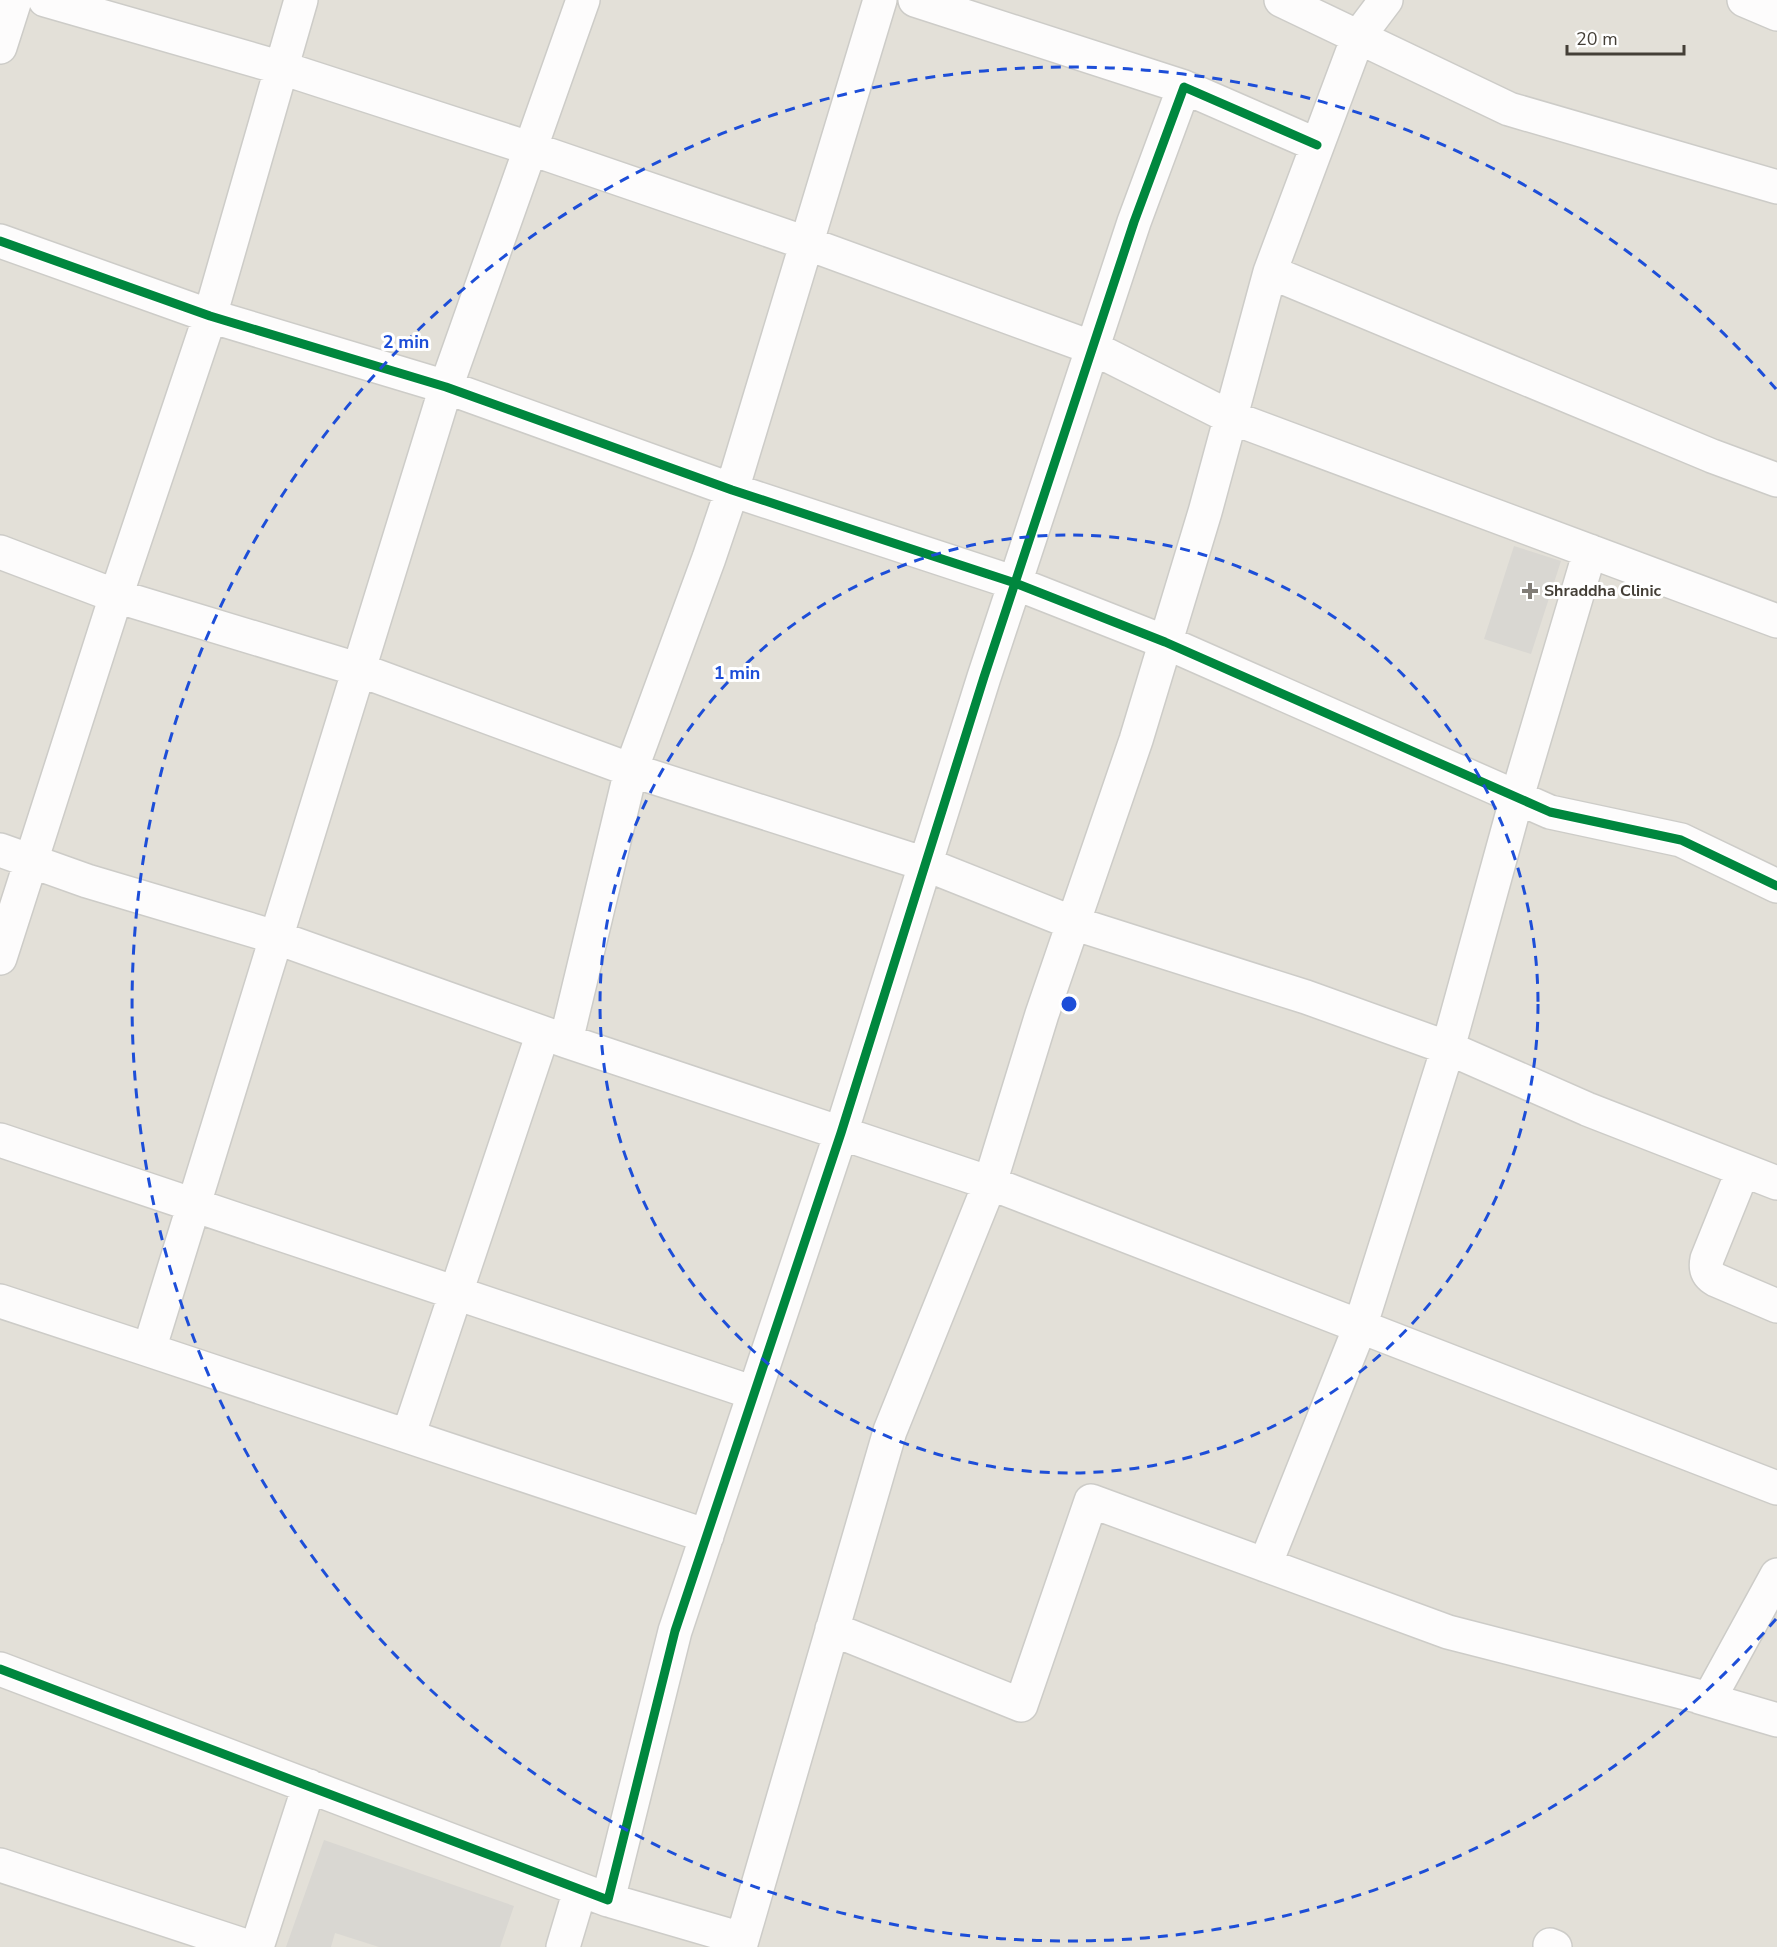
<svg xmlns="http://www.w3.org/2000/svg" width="1777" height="1947" font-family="'Nunito Sans',sans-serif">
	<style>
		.residential { fill: #e3e0d8 }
		.building { fill: #d9d7d2 }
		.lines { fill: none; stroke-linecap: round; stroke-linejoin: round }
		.street-casing { stroke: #cdccc8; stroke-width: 36 }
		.street { stroke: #fdfcfc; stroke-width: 33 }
		.cycleway-casing { stroke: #fff; stroke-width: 13 }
		.cycleway { stroke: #00873e; stroke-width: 9 }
		.ring { fill: none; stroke: #1d4ed8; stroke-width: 3; stroke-dasharray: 10 8 }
		.poi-dot { fill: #807c76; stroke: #fff; stroke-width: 2 }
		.labels { text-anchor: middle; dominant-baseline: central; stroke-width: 6; stroke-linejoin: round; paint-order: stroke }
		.poi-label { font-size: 16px; font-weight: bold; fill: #443f37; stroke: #fff; text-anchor: start }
		.centre { fill: #1d4ed8; stroke: #fff; stroke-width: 3 }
		.ring-label { font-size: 18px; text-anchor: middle; font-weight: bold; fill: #1d4ed8; stroke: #fff; stroke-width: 6; stroke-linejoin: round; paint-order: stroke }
	</style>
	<rect width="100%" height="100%" fill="#efeeea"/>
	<path class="residential" d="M0 0H1777V1947H0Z"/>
	<path class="building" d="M1514 546 1561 561 1531 654 1484 639Z
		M324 1840 514 1906 500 1947H379L335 1933 331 1947H286Z"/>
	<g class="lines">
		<g class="street-casing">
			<path id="street" d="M45 0 282 68 532 149 806 243 1093 348 1230 417 1777 621
				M915 0 1184 87
				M1281 0 1509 109 1777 187
				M1386 0 1358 37 1270 272 1712 456 1777 480
				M1744 0 1777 14
				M0 47 15 0
				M0 241 210 316 446 387 732 490 1015 583 1165 642 1550 812 1681 840 1777 886
				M0 552 116 596 360 670 631 770 925 864 1073 923 1306 997 1448 1048 1587 1109 1777 1183
				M0 850 87 881 275 937 566 1041 990 1183 1777 1488
				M0 958 116 596 210 316 301 0
				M566 1041 631 770 709 558 732 490 880 0
				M0 1140 754 1393
				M1743 1170 1707 1259C1705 1269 1707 1275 1716 1280L1777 1306
				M0 1301 149 1350 446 387 583 0
				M149 1350 707 1536
				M408 1436 543 1033
				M1265 1565 1360 1327 1448 1048 1517 797 1590 551
				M832 1629 1021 1705 1091 1501 1448 1632 1709 1699 1777 1575
				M0 1669 608 1900 675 1631 841 1133 984 677 1134 222 1184 87 1317 145
				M1699 1697 1777 1720
				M0 1865 249 1947
				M608 1900 742 1939
				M1550 1945 1555 1947
				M257 1947 309 1786
				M563 1947 580 1890
				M740 1947 890 1431 990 1183 1042 1014 1136 740 1205 512 1270 272"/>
		</g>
		<use href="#street" class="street"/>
		<g class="cycleway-casing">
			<path id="cycleway" d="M0 241 210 316 446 387 732 490 1015 583 1165 642 1550 812 1681 840 1777 886
				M0 1669 608 1900 675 1631 841 1133 984 677 1134 222 1184 87 1317 145"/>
		</g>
		<use href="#cycleway" class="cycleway"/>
	</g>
	<g class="ring">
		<circle cx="1069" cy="1004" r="469"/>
		<path d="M1776 1619A937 937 0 1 1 1776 389"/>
	</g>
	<path class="poi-dot" d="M1527 582h6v6h6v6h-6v6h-6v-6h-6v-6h6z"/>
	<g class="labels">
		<g class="poi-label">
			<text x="1544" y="591">Shraddha Clinic</text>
		</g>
	</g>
	<circle cx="1069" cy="1004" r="9" class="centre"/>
	<g class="ring-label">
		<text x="406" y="348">2 min</text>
		<text x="737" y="679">1 min</text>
	</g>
	<path d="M1567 45v9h117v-9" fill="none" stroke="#443f37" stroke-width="3"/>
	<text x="1576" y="45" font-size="18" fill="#443f37" stroke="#ffffff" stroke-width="4.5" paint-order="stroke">20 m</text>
</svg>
